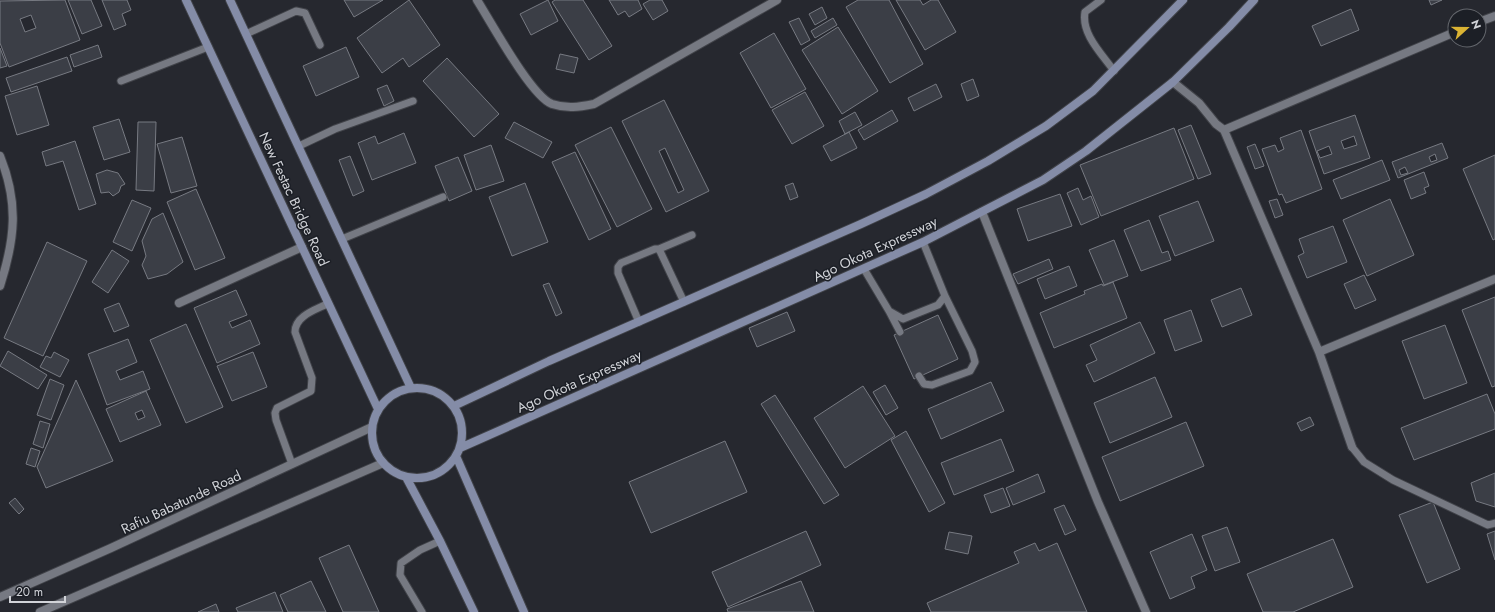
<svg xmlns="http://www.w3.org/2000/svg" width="1495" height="612" font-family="Jost,sans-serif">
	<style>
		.building { fill: #3b3e46; stroke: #777a82; fill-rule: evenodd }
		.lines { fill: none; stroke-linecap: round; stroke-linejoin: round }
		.service-casing { stroke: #414349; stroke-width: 9 }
		.minor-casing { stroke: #414349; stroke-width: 10 }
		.tertiary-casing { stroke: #414349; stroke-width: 10 }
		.secondary-casing { stroke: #414349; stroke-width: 10 }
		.service { stroke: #767982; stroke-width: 7 }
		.minor { stroke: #767982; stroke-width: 8 }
		.tertiary { stroke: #767982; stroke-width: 8 }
		.secondary { stroke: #848ca7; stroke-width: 8 }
		.labels { text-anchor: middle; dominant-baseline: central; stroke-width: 3; stroke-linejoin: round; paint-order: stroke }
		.street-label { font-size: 14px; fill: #d1d3d8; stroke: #1c1f26 }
	</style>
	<rect width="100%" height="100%" fill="#26282f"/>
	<path class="building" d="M65 0 80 40 9 67 0 43V1ZM31 15 36 28 25 32 20 19Z
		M68 0H91L102 26 82 34Z
		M102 0H127L131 10 122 14 126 25 114 30Z
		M344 0H383L354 17Z
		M409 0 440 45 409 67 403 58 382 73 357 38Z
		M548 0 558 21 531 35 520 14Z
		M555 0H583L612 46 589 60 552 2Z
		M609 0H638L642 9 629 17 625 11 618 15Z
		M650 0H662L668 11 653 20 643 4Z
		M858 0H889L923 64 890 83 846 7Z
		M896 0H920L923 5 931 0H938L956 32 925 50Z
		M1429 0H1442L1431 5Z
		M822 7 827 18 815 25 809 14Z
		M1351 9 1359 30 1321 46 1312 26Z
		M799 18 810 40 801 45 789 22Z
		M833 18 837 25 815 38 811 31Z
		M838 27 878 91 842 114 802 50Z
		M774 33 806 89 771 108 740 53Z
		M98 45 102 57 74 67 70 55Z
		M346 47 359 77 316 96 303 66Z
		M0 48 7 66 0 68Z
		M560 54 578 58 574 73 556 69Z
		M67 57 72 71 11 92 6 78Z
		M447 58 499 114 474 137 423 81Z
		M973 79 979 96 967 101 961 84Z
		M936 84 942 97 914 111 908 98Z
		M387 85 394 101 384 106 377 89Z
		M37 86 49 125 17 135 5 96Z
		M805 92 824 126 792 144 772 110Z
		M664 100 709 191 666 212 622 121ZM665 148 684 190 678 193 659 151Z
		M892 110 898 121 864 140 858 130Z
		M855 112 862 125 845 134 839 121Z
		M1355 115 1370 158 1324 174 1309 131ZM1354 136 1357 145 1344 149 1341 141ZM1329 146 1332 154 1320 158 1317 151Z
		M119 119 130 152 104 160 93 127Z
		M138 122H156L154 191 136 190Z
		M514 122 552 142 543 158 505 138Z
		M1191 125 1211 174 1198 179 1178 130Z
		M611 127 652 209 617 227 575 145Z
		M1174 128 1194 179 1101 216 1080 165Z
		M1301 130 1322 189 1286 203 1282 194 1279 195 1262 149 1275 145 1278 152 1284 149 1280 138Z
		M849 132 857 148 831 161 823 146Z
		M404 133 416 163 372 180 358 143 375 136 378 144Z
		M182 137 197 186 171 193 157 144Z
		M75 141 96 204 79 210 63 161 46 166 42 152Z
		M1442 143 1448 158 1398 178 1392 162ZM1435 154 1437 160 1431 162 1429 157ZM1405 167 1408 173 1401 175 1399 170Z
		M1255 144 1264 166 1255 169 1247 147Z
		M491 145 504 181 476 190 464 155Z
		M575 152 611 229 589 240 552 162Z
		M1495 155V239L1493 240 1463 169Z
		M350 156 364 191 353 196 339 160Z
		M458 157 472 191 449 201 435 166Z
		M1382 160 1390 180 1341 199 1333 180Z
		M107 170 118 173 125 184 121 186 119 192 113 196 109 192 101 193 96 174Z
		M1424 172 1429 186 1424 188 1426 193 1411 199 1404 180Z
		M525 183 548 242 512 256 489 197Z
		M793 183 798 197 790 200 785 186Z
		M1078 188 1083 200 1091 196 1099 217 1081 225 1067 193Z
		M196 189 225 258 195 270 167 202Z
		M1060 194 1072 226 1028 241 1017 209Z
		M1277 199 1283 215 1275 218 1269 201Z
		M1390 199 1414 255 1367 276 1343 220Z
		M132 200 151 208 132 251 113 242Z
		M1198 201 1214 241 1175 256 1159 216Z
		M163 213 183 262 167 274 148 279 142 265 146 256 142 241 152 219Z
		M1149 220 1162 253 1168 251 1171 260 1141 271 1124 230Z
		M1333 226 1347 262 1307 278 1298 256 1304 253 1299 239Z
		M1114 240 1128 276 1104 285 1089 250Z
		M47 242 87 261 43 356 4 338Z
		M112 250 129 261 108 293 92 282Z
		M1049 259 1053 269 1018 284 1013 274Z
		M1069 266 1077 286 1045 299 1037 279Z
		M1364 275 1376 300 1355 309 1344 284Z
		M1113 282 1127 318 1054 348 1040 313 1085 294 1084 291 1102 284 1103 286Z
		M549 283 562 313 556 316 543 285Z
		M1241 288 1252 315 1222 327 1211 300Z
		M236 290 247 315 229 322 232 328 250 320 260 344 217 363 194 308Z
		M1495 297V386L1492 387 1462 310Z
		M119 303 129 326 114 332 104 309Z
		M1191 310 1202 341 1175 351 1164 320Z
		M787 312 795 331 757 347 749 328Z
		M938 315 958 359 914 379 894 335Z
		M1140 322 1155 353 1094 382 1086 365 1097 360 1090 345Z
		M186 324 223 407 186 423 150 340Z
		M1445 325 1467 383 1424 399 1402 341Z
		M128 339 137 362 116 371 120 380 143 371 150 389 107 405 88 354Z
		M8 351 47 375 38 389 0 366Z
		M54 352 69 360 60 377 40 367 46 356 51 358Z
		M253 352 267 387 232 401 217 366Z
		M1155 377 1172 417 1110 443 1094 403Z
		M50 379 64 385 51 420 37 415Z
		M76 380 113 461 46 488 37 467Z
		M991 382 1004 411 941 439 928 409Z
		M885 385 898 408 886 415 873 392Z
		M863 386 895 436 845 468 814 418Z
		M146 391 161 425 120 442 106 409ZM142 410 145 417 138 420 135 413Z
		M1487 394 1495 414V429L1414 460 1401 428Z
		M775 395 839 495 824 504 761 404Z
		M1310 417 1314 425 1301 431 1297 423Z
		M40 421 50 424 43 448 33 444Z
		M1186 422 1204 466 1120 501 1102 457Z
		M906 431 945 503 929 512 891 440Z
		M1001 439 1014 471 954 495 941 463Z
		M725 441 747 492 651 533 629 482Z
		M31 448 40 451 35 467 26 464Z
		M1495 473V507L1476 501 1471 483Z
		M1038 474 1045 492 1013 505 1006 488Z
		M1003 488 1010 506 991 513 984 495Z
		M15 498 24 509 19 514 9 503Z
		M1433 502 1460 569 1427 583 1399 515Z
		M1064 505 1076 530 1065 535 1054 509Z
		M1227 527 1240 562 1215 571 1202 536Z
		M806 531 821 565 728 607 712 572Z
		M1495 531V560L1487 534Z
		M949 532 972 536 968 554 945 549Z
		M1192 534 1207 570 1191 577 1195 588 1170 599 1150 552Z
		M1333 539 1353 587 1293 612H1263L1247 574Z
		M1035 543 1039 551 1057 543 1087 612H931L927 603 1019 563 1014 552Z
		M349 545 379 612H343L319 558Z
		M311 581 326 612H288L280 595Z
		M801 581 814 612H728L727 609Z
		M275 592 283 612H238L236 608Z
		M216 604 219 612H198Z"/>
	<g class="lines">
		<g class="service-casing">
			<path id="service" d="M1101 0 1085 12C1081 34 1102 54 1114 71
				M246 34 296 11 305 13 320 45
				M121 81 208 47
				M299 146 335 129 413 101
				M342 239 443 197
				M659 249 692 235
				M864 269 889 311 903 319 938 305 945 296 923 242
				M889 311 900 332
				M639 322 618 273V267L621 263 655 249H659L684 302
				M919 376 924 384 932 385 970 371 975 362 972 351 945 296
				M1352 447 1364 462 1393 480 1488 525 1495 523
				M292 464 276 420 275 413 277 408 311 391 312 378 295 332C295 316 315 310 327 304
				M422 612 400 575 401 563 420 550 440 541"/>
		</g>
		<g class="minor-casing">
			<path id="minor" d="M477 0C491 22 531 96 552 104 567 109 579 107 594 104L777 0
				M1479 22 1495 16
				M1173 82 1199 103 1216 124 1224 130 1319 352 1352 447
				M1224 130 1455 32
				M0 156C19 203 15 239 0 286
				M982 212 1098 502 1146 612
				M179 303 302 247
				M1319 352 1495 279"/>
		</g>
		<g class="tertiary-casing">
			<path id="tertiary" d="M0 597 111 548 372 427
				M40 612 383 463"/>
		</g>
		<g class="secondary-casing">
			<path id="secondary" d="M186 0 378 409
				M230 0 411 388
				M372 433a45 45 0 1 1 90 0a45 45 0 1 1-90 0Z
				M454 406 549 361 861 224 926 194 988 161 1046 126 1093 91 1183 0
				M460 448 923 242 1043 180 1086 151 1173 82 1229 27 1254 0
				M456 456 524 612
				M406 477 440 541 474 612"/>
		</g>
		<use href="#service" class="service"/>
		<use href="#minor" class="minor"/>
		<use href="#tertiary" class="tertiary"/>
		<use href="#secondary" class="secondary"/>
	</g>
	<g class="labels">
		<g class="street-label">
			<text transform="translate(294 199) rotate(65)">New Festac Bridge Road</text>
			<text transform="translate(875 249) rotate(-25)">Ago Okota Expressway</text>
			<text transform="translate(579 381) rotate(-24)">Ago Okota Expressway</text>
			<text transform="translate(181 502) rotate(-25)">Rafiu Babatunde Road</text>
		</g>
	</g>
	<g transform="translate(1467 28) rotate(69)"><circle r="19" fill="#1c1f26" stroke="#64676d"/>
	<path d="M0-3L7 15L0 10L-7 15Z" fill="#dab333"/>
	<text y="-6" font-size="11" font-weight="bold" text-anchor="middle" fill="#d1d3d8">N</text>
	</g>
	<path d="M10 596v6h55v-6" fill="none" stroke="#d1d3d8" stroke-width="2"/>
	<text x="16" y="596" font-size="12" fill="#d1d3d8" stroke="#1c1f26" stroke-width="3" paint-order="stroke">20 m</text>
</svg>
